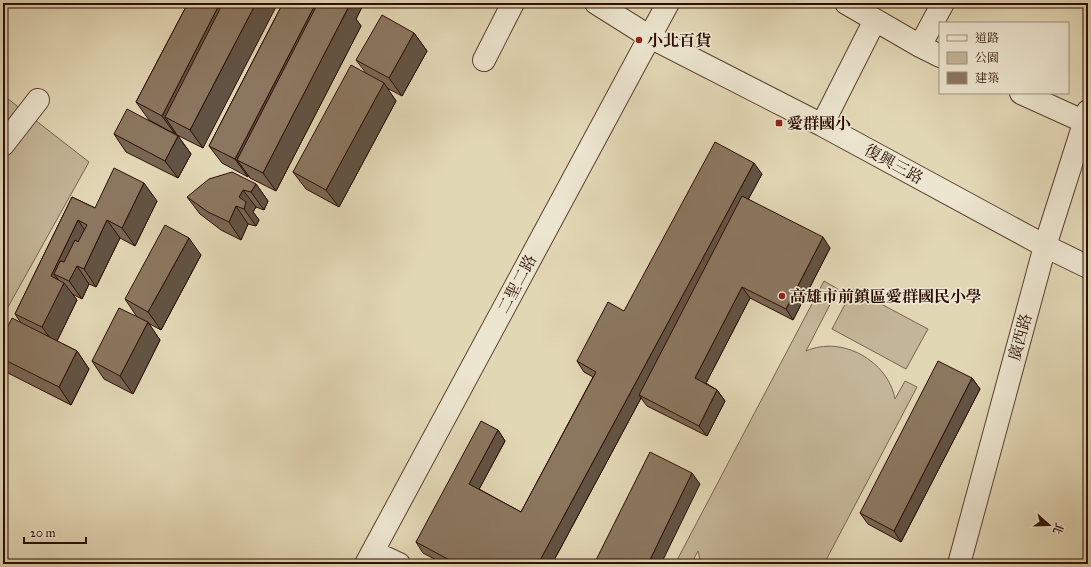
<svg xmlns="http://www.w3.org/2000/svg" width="1091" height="567" font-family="'IM FELL Great Primer','Noto Serif TC',serif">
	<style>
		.green { fill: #c3b597; stroke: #78624e }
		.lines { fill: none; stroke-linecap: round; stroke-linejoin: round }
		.minor-casing { stroke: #5a4030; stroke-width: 24 }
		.minor { stroke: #ece5cf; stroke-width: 22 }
		.wall { fill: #786653; stroke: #2c0e04 }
		.shaded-wall { fill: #615343; stroke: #2c0e04 }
		.building { fill: #8b7760; stroke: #2c0e04 }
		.poi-dot { fill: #8f2418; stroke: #ece5cf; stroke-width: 1.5 }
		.labels { text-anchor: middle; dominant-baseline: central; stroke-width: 3.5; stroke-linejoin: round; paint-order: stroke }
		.poi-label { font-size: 16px; font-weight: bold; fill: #2c0e04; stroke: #ece5cf; text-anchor: start }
		.street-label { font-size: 16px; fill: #2c0e04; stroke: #ece5cf }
	</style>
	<rect width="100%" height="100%" fill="#e2d7b5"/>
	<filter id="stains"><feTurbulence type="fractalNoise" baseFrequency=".005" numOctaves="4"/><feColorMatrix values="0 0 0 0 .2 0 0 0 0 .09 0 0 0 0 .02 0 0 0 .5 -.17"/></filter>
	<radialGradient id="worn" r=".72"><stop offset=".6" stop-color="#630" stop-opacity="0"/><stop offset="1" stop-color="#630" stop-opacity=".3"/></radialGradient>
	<path class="green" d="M3 95 89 162 3 316Z
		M824 281 838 289 806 351C842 335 888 361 895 399L905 381 917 387 824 564H701L698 551 691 564H675Z
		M853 289 928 329 906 369 832 329Z"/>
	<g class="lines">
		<g class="minor-casing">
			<path id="minor" d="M596 3 650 37 822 125 1045 246 1088 267
				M846 3 920 46 940 56
				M920 46 943 3
				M484 60 513 3
				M1021 93 1085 122
				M822 125 875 20
				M3 145 38 100
				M373 552 399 564
				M366 564 668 3
				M959 564 1045 246 1088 111"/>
		</g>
		<use href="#minor" class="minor"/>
	</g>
	<path class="wall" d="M188 3 203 148 177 135 175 132V134L149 120 136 102Z
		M283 3H364L356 19 361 26 276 191 250 178 248 175V177L222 163 209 146Z
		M414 33 427 51 402 96 387 88 396 101 339 207 306 189 293 172 366 73 356 60Z
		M114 134 178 136 191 154 178 178 126 152Z
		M762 174 748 199 830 248 793 320 750 298 706 383 717 390 725 401 707 436 647 406 641 398 552 564H444L423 553 416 542 498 430 505 441 479 489 521 512 593 377 584 372 577 361Z
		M256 184 268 201 264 210 256 207 253 212 259 220 256 226 248 224 241 240 221 230 200 214 187 197Z
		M72 197 95 208 157 201 135 246 120 238 96 287 89 284 82 299 72 294 77 300 57 341 77 351 89 369 71 405 6 372 3 368V336L21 323 15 314Z
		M201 255 161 330 148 323 160 340 133 394 104 379 92 361 137 317 125 299Z
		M972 378 980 389 901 542 868 524 860 513Z"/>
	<path class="shaded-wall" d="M220 3H242L165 117 175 132V134L162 116Z
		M256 3H278L203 148 190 130Z
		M316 3H327L237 160 248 175V177L235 159Z
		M345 3H364L356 19 361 26 276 191 263 173 348 8Z
		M414 33 427 51 402 96 389 78Z
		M384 83 396 101 339 207 326 190Z
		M178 136 191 154 178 178 165 161Z
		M754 163 762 174 642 396 639 395 641 398 552 564H538Z
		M144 183 157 201 135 246 122 228Z
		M256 184 268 201 264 210 251 192Z
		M243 190 256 207 253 212 259 220 256 226 244 209 239 197Z
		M236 206 248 224 241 240 229 222Z
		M78 220 90 238 54 274 63 286 64 283 77 300 55 345 42 327 51 276Z
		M107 220 120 238 96 287 84 269Z
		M823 237 830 248 793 320 786 309Z
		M189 238 201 255 161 330 148 312Z
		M77 266 89 284 82 299 69 281Z
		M742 287 750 298 703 389 695 378Z
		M148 322 160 340 133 394 120 376Z
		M77 351 89 369 71 405 59 387Z
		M972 378 980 389 901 542 894 531Z
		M717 390 725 401 707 436 699 426Z
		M498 430 505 441 476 495 469 484Z
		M692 473 700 484 661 564H648Z"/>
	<path class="building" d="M188 3H220L162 116 136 102Z
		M223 3H256L190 130 165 117Z
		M283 3H316L235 159 209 146Z
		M318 3H338L348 8 263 173 237 160Z
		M382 15 414 33 389 78 356 60Z
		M351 65 384 83 326 190 293 172Z
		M127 109 178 136 165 161 114 134Z
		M715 142 754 163 538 564H457L416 542 481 421 498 430 469 484 521 512 596 372 577 361 608 302 624 311Z
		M114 168 144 183 122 228 107 220 84 269 77 266 69 281 54 274 60 261 64 262 75 240 78 242 87 225 78 220 51 276 64 283 42 327 15 314 72 197 95 208Z
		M232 172 256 184 251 192 243 190 239 197 246 202 244 209 236 206 229 222 208 212 187 197 209 179Z
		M742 196 823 237 786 309 742 287 695 378 717 390 699 426 639 395Z
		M165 225 189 238 148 312 125 299Z
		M119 308 148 322 120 376 92 361Z
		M12 318 77 351 59 387 3 359V336Z
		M938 361 972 378 894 531 860 513Z
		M650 452 692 473 648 564H594Z"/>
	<g class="poi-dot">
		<circle cx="639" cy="40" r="4"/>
		<rect x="775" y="119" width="8" height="8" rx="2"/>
		<circle cx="782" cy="296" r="4"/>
	</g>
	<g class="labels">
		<g class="poi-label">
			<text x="647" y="40">小北百貨</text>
			<text x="787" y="123">愛群國小</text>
			<text x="790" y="296">高雄市前鎮區愛群國民小學</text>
		</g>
		<g class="street-label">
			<text transform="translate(894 164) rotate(29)">復興三路</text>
			<text transform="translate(517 284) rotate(-62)">二聖二路</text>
			<text transform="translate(1020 337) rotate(-75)">廣西路</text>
		</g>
	</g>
	<rect width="1091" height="567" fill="none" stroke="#e2d7b5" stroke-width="16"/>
	<rect x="4" y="4" width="1083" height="559" fill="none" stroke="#2c0e04" stroke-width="2"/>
	<rect x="8" y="8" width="1075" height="551" fill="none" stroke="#2c0e04"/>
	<rect x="939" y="22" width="130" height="72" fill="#ece5cf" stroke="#9f8f7e"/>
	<rect x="947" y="35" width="20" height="6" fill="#ece5cf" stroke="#9f8f7e"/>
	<text x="975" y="42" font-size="12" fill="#2c0e04">道路</text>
	<rect x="947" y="52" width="20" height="12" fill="#c3b597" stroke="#9f8f7e"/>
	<text x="975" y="62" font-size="12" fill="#2c0e04">公園</text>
	<rect x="947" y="72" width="20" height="12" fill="#8b7760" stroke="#9f8f7e"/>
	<text x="975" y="82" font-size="12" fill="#2c0e04">建築</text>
	<g transform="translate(1049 525) rotate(110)" stroke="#ece5cf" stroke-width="3" paint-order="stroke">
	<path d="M0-3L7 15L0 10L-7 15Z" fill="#2c0e04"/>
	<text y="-6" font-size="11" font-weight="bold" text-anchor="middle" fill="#2c0e04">北</text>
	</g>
	<path d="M24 537v6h62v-6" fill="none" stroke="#2c0e04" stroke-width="2"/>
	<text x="30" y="537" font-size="12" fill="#2c0e04" stroke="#ece5cf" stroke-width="3" paint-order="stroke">20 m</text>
	<rect width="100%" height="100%" filter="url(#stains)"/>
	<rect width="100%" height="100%" fill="url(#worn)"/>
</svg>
